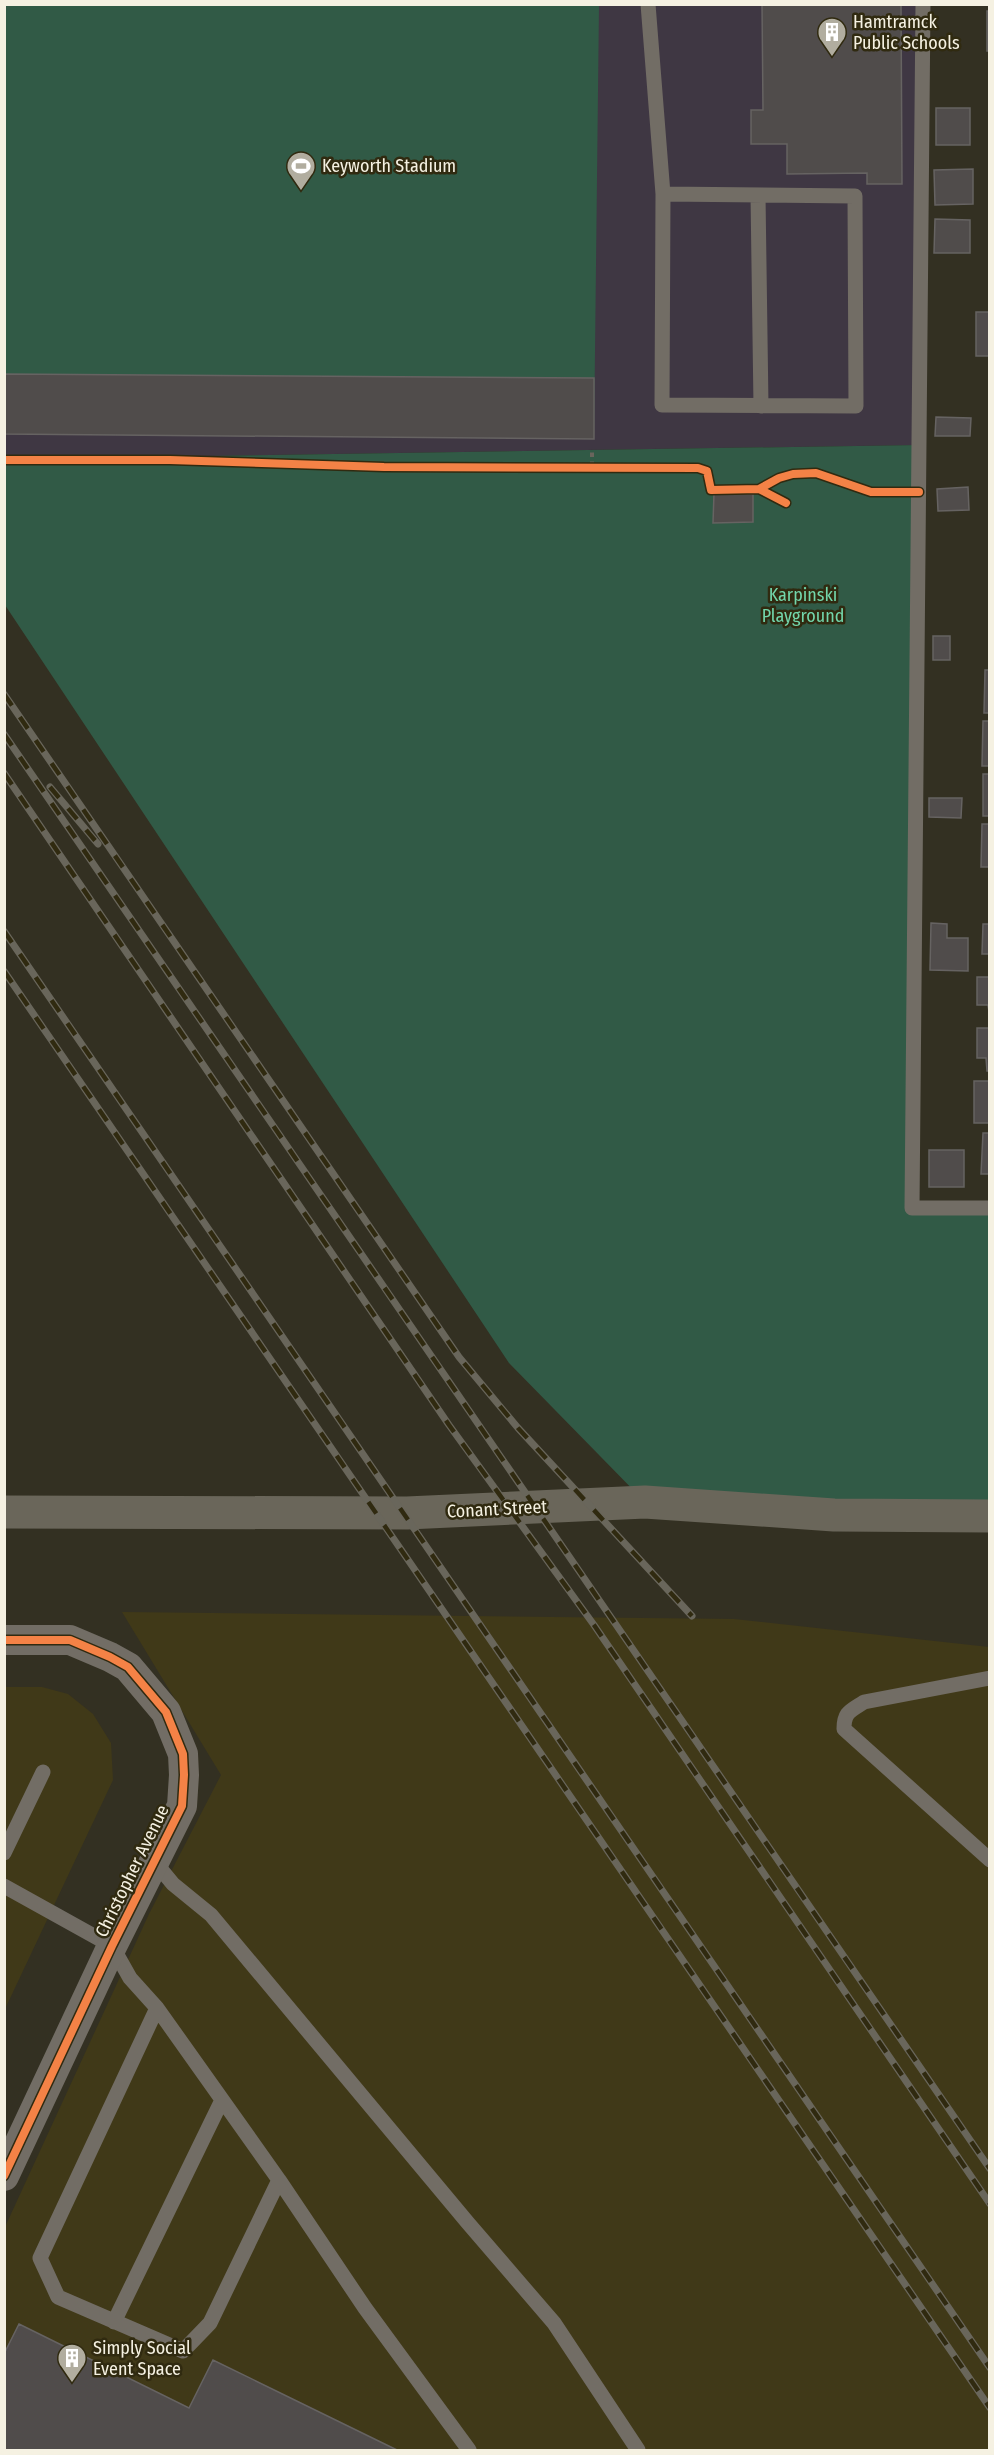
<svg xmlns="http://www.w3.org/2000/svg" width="994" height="2455" font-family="'Fira Sans Condensed',sans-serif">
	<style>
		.built { fill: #403918 }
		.education { fill: #3f3743 }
		.green { fill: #315a46 }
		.building { fill: #504c4b; stroke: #666362; stroke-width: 1.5 }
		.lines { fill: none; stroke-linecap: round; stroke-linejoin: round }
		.path { stroke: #69655c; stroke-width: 4; stroke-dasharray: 4.5 4.5; stroke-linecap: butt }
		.lane { stroke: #726d65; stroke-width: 15 }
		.street { stroke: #726d65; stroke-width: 30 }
		.secondary { stroke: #6a665a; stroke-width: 33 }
		.rail-casing { stroke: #69665b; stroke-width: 7 }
		.rail { stroke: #302a10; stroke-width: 4.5; stroke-dasharray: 14; stroke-linecap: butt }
		.cycleway-casing { stroke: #302a10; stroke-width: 11 }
		.cycleway { stroke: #f48246; stroke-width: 8 }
		.labels { text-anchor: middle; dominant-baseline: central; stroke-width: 5; stroke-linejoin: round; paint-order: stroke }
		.poi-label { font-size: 18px; fill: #f5f1e2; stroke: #302a10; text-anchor: start }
		.park-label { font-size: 18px; fill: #72d6ab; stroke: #302a10 }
		.street-label { font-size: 18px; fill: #f5f1e2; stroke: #302a10 }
	</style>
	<rect width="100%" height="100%" fill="#333022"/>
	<path class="built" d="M122 1612 734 1619 989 1647V2450H5V2227L149 1914 221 1775Z
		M5 1687H42L68 1694 93 1714 111 1743 113 1780 5 2009Z"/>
	<path class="education" d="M4 5H923L919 445 5 459Z"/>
	<path class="green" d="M5 5H599L594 439 5 434Z
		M919 445 912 1207 989 1208V1516L645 1502 509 1363 5 605 4 459Z"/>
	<path class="building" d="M762 4H901L902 184H867V173L787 174V144H751V110H763Z
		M987 11H990V51H987Z
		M936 108H970V145H936Z
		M973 169V204L935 205 934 170Z
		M935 219 970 220V253H934Z
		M976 312H990V356H976Z
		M4 374 594 378V439L4 434Z
		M936 417 971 418 970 436H935Z
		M968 487 969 510 938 511 937 489Z
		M714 493 753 494V522L713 523Z
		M933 636H950V660H933Z
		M985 670H990V713H984Z
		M983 721H990V766H982Z
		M983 774H990V816H983Z
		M929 798H962L961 818 929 817Z
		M982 824H990V867H981Z
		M931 923 947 924V938H968V971L930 970Z
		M983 924H990V970L989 954H982Z
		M977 977H990V1019L988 1005H977Z
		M977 1028H990V1071H987L986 1058H977Z
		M974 1081H990V1123H974Z
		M983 1133H990V1174H981Z
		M929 1150H964V1187H929Z
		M19 2324 189 2408 213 2360 397 2450H4V2354Z"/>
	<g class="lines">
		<path class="path" d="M592 466V449"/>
		<path class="lane" d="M648 4 663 194 662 405 856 406 855 196 663 194
			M923 4 912 1208H990
			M758 195 761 406
			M990 1678 864 1702C850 1711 844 1712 844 1729L990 1860
			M4 1853 43 1772
			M154 1861 173 1884 211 1915 468 2223 554 2323 638 2450
			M4 1886 112 1946 130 1978 157 2008 279 2180 210 2323 183 2351 58 2297 40 2258 157 2008
			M279 2180 365 2308 469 2450
			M114 2322 222 2100"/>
		<path class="street" d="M4 1640H70L110 1657 128 1667 166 1712 183 1754 184 1775 182 1806 112 1946 4 2176"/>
		<path class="secondary" d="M4 1512 407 1513 645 1502 834 1515 990 1516"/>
		<g class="rail-casing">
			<path id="rail" d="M4 694 459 1357 518 1428 692 1616
				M4 734 990 2169
				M4 773 449 1425 594 1625 990 2204
				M50 787 98 844
				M4 931 990 2368
				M4 971 990 2408"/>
		</g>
		<use href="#rail" class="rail"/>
		<g class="cycleway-casing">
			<path id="cycleway" d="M4 460H170L384 467 698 468 707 471 711 490 759 489 786 503
				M759 489 779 478 793 474 816 473 871 492H919
				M4 1640H70L110 1657 128 1667 166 1712 183 1754 184 1775 182 1806 112 1946 4 2176"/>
		</g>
		<use href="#cycleway" class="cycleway"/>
	</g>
	<defs>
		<g id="building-pin" transform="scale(1.5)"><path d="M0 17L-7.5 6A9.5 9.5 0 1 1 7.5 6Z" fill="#b1ad9f" stroke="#302a10"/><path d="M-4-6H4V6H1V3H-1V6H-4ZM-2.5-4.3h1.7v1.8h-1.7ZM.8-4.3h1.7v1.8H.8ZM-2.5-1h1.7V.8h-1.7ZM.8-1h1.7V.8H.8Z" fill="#fff"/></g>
		<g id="stadium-pin" transform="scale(1.5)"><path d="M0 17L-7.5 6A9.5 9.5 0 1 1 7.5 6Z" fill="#b1ad9f" stroke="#302a10"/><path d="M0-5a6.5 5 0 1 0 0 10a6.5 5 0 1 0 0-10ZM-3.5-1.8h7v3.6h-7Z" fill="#fff"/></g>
	</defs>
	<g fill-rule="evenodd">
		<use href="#building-pin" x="832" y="32"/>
		<use href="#stadium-pin" x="301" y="166"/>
		<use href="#building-pin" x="72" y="2358"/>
	</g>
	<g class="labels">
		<g class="poi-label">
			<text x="853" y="22">Hamtramck<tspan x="853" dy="21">Public Schools</tspan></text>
			<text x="322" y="166">Keyworth Stadium</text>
			<text x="93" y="2348">Simply Social<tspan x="93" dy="21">Event Space</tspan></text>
		</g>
		<g class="park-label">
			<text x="803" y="595">Karpinski<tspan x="803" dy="21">Playground</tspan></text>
		</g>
		<g class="street-label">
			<text transform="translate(497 1509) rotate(-3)">Conant Street</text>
			<text transform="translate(132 1871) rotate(-64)">Christopher Avenue</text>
		</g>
	</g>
	<rect width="994" height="2455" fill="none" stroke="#f5f1e2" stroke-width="12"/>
</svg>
